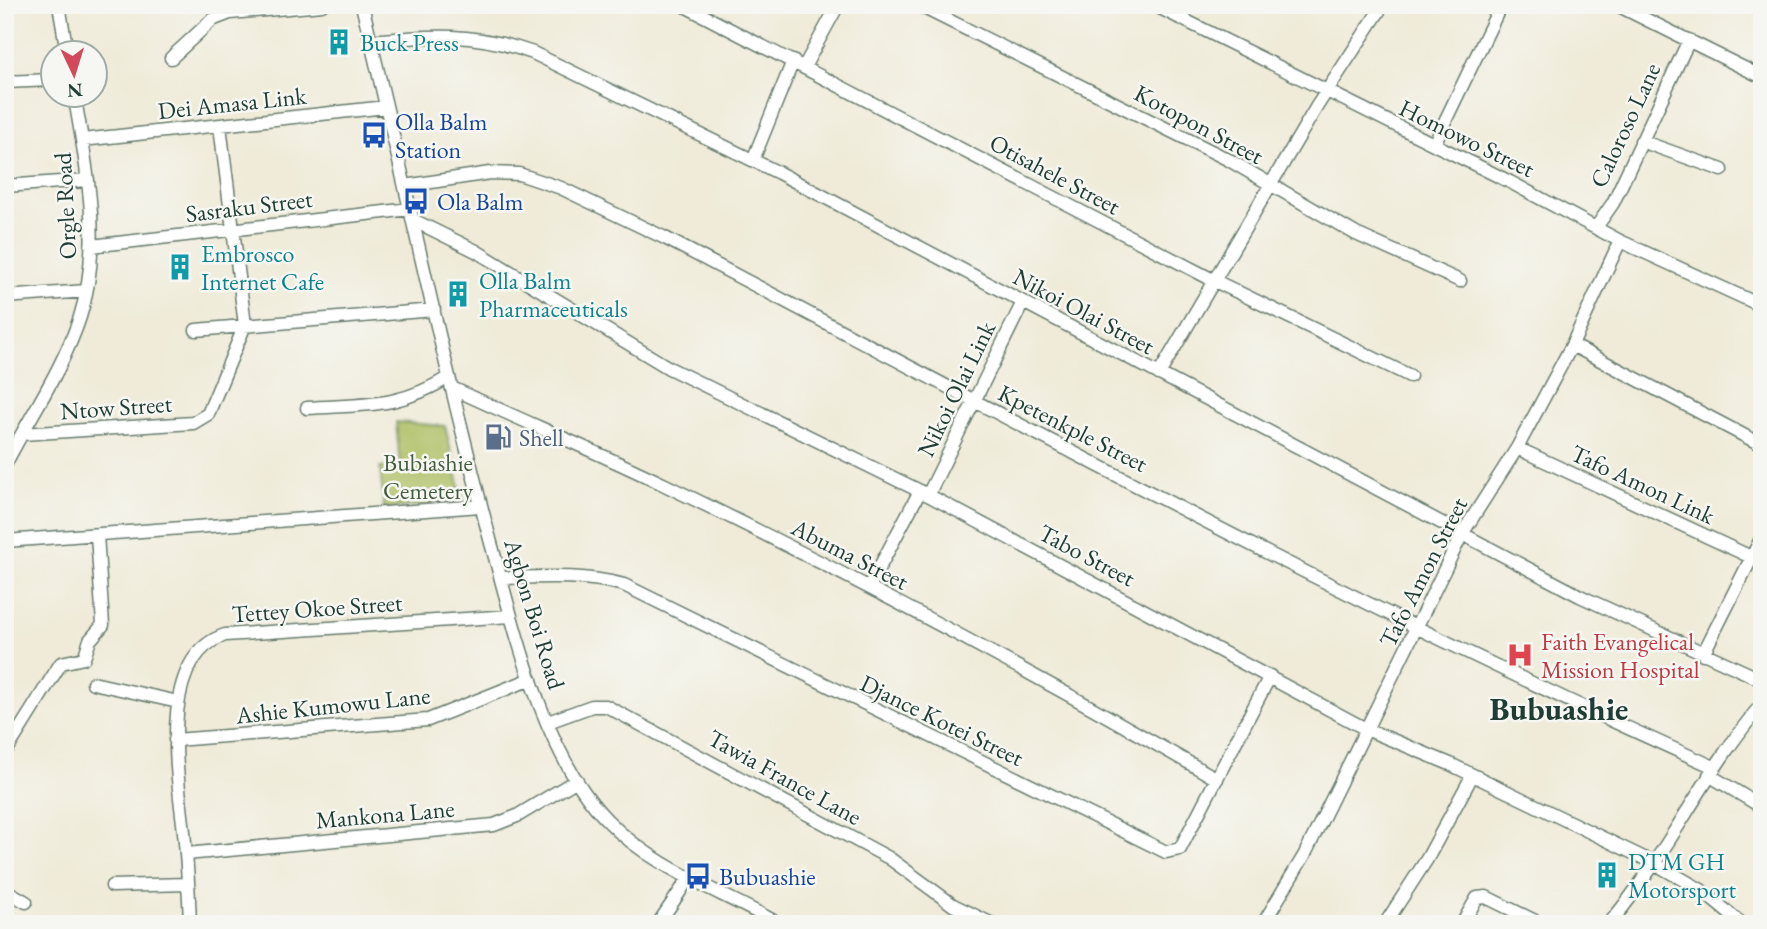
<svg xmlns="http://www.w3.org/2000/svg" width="1767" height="929" font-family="'EB Garamond',serif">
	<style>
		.green { fill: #abbe61; stroke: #657e4a; stroke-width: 2 }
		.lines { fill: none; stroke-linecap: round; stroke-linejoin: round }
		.minor-casing { stroke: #687a6d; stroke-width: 15 }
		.minor { stroke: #fff; stroke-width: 12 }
		.labels { text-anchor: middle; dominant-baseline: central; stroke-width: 5; stroke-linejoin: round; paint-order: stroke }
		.culture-label { font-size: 24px; fill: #0d838f; stroke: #f6f6f2; text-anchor: start }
		.street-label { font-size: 24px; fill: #1f3d34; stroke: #f6f6f2 }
		.transit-label { font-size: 24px; fill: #164399; stroke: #f6f6f2; text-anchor: start }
		.service-label { font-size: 24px; fill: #4e5e75; stroke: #f6f6f2; text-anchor: start }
		.park-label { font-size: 24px; fill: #425d3f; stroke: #f6f6f2 }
		.health-label { font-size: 24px; fill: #be3a42; stroke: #f6f6f2; text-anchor: start }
		.district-label { font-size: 32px; font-weight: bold; fill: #1f3d34; stroke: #f6f6f2 }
	</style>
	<rect width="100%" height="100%" fill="#f6f6f2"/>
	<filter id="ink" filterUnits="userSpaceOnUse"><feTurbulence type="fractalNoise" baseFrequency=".0143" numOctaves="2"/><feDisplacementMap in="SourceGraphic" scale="14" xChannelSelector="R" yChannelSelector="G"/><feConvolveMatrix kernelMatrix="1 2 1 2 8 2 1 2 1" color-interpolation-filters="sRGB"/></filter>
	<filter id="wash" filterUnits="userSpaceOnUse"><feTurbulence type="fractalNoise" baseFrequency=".00686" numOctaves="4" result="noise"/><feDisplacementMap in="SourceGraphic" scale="28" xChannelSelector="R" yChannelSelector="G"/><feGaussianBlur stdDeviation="1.57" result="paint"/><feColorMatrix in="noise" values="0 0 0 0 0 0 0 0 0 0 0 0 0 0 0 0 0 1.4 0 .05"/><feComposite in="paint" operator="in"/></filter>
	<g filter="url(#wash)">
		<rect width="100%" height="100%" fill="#efebd8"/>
		<path class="green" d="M396 422 445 426 463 501 384 509 380 468 400 466Z"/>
	</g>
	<g filter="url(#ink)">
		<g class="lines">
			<g class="minor-casing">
				<path id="minor" d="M59 5 67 52
					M362 5C406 184 443 365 491 543 515 629 543 755 607 820 654 869 721 891 779 924
					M683 5 1213 280 1410 376
					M918 5 1229 160 1356 234 1460 281
					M1154 5 1510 182 1620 241 1762 306
					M1617 5 1762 77
					M371 41C432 35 474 32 533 53L779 173 1580 596 1762 680
					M171 58 212 20 230 13 322 5
					M804 67 838 5
					M5 82 52 80
					M82 140 386 107
					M1641 141 1722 170
					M1434 144 1501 5
					M753 160 793 61
					M5 186 88 180
					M405 186 490 173 519 174 561 188 665 238C1012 420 1357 608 1714 767
					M413 220 476 251 669 368 928 495 1366 729 1450 764 1654 863 1701 890 1742 924
					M1597 226 1613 203 1689 40
					M91 246 410 209
					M5 297 86 291
					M196 330 434 310
					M1572 345 1762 445
					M1159 374 1317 106 1383 5
					M452 388C523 421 595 451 665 485 853 576 1036 674 1217 779
					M307 408C364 404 398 409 449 377
					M22 434 193 423 208 414 245 325 220 126
					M1517 448 1751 557
					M5 465C30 416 63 369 80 317 103 245 87 167 74 94
					M928 495 1023 302
					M5 541 481 506
					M501 578C543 577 583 574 624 585L1166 852 1180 849 1270 676
					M869 587 920 491
					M1703 654 1762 537
					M93 683 178 702
					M548 722 592 706H606L889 858 953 905 992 924
					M175 740 428 720 531 679
					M5 753 61 663 84 658 90 640 103 625 97 535
					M1709 775 1762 807
					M186 854 494 825 517 816 577 780
					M112 886 188 884
					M5 890 26 902
					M190 924C189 893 187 862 184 832 178 777 156 658 225 635L511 616
					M658 924 689 878
					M1263 924 1305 854 1462 534 1517 448 1572 345 1620 241
					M1385 924 1427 859 1472 776
					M1462 924 1477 898 1486 897 1541 924
					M1609 924C1667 856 1704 772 1762 704"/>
			</g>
			<use href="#minor" class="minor"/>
		</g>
	</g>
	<defs>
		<g id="building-bare" transform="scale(2.1)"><path d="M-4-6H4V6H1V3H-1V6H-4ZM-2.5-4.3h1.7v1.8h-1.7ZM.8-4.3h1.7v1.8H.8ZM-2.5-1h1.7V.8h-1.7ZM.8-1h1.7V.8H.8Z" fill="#0f9aa8" stroke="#f6f6f2" stroke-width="2.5" paint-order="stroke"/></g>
		<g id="bus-bare" transform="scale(2.1)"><path d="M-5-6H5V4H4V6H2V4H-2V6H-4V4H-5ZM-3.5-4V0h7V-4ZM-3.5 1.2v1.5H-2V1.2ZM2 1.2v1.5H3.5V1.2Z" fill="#1a4fb4" stroke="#f6f6f2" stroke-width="2.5" paint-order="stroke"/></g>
		<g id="fuel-bare" transform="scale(2.1)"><path d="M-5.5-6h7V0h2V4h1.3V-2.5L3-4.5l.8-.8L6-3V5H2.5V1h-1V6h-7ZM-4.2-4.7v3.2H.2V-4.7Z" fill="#5c6f8a" stroke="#f6f6f2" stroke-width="2.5" paint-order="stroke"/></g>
		<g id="hospital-bare" transform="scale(2.1)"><path d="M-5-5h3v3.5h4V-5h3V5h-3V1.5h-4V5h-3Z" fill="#e0444e" stroke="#f6f6f2" stroke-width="2.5" paint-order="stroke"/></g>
	</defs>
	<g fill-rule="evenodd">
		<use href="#building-bare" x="339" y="42"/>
		<use href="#bus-bare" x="374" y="135"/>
		<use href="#bus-bare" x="416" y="201"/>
		<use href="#building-bare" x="180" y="267"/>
		<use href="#building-bare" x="458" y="294"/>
		<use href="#fuel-bare" x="498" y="437"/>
		<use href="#hospital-bare" x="1520" y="655"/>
		<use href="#building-bare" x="1607" y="875"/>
		<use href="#bus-bare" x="698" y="876"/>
	</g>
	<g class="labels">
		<g class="culture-label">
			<text x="360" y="42">Buck Press</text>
			<text x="201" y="253">Embrosco<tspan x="201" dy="28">Internet Cafe</tspan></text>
			<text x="479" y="280">Olla Balm<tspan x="479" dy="28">Pharmaceuticals</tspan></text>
			<text x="1628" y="861">DTM GH<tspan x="1628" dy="28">Motorsport</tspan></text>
		</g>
		<g class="street-label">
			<text transform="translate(232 103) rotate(-6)">Dei Amasa Link</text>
			<text transform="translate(1199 124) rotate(28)">Kotopon Street</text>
			<text transform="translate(1625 125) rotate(-65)">Caloroso Lane</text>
			<text transform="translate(1467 138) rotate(26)">Homowo Street</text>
			<text transform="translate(1055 174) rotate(28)">Otisahele Street</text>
			<text transform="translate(65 206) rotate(-93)">Orgle Road</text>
			<text transform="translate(249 206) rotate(-7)">Sasraku Street</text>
			<text transform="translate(1084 311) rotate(28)">Nikoi Olai Street</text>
			<text transform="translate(956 389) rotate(-64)">Nikoi Olai Link</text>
			<text transform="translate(116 407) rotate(-4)">Ntow Street</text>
			<text transform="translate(1073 428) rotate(27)">Kpetenkple Street</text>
			<text transform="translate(1643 484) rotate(25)">Tafo Amon Link</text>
			<text transform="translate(850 554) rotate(27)">Abuma Street</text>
			<text transform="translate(1087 555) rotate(28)">Tabo Street</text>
			<text transform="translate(1423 572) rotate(-63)">Tafo Amon Street</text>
			<text transform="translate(317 608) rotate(-4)">Tettey Okoe Street</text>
			<text transform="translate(535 614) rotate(73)">Agbon Boi Road</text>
			<text transform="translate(333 705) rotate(-6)">Ashie Kumowu Lane</text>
			<text transform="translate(942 720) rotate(26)">Djance Kotei Street</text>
			<text transform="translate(785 777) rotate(29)">Tawia France Lane</text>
			<text transform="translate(385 814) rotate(-5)">Mankona Lane</text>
		</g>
		<g class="transit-label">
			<text x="395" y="121">Olla Balm<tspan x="395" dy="28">Station</tspan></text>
			<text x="437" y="201">Ola Balm</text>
			<text x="719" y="876">Bubuashie</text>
		</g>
		<g class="service-label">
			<text x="519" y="437">Shell</text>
		</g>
		<g class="park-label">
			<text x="428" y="462">Bubiashie<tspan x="428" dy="28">Cemetery</tspan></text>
		</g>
		<g class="health-label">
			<text x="1541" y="641">Faith Evangelical<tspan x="1541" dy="28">Mission Hospital</tspan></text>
		</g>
		<g class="district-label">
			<text x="1559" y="709">Bubuashie</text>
		</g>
	</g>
	<rect width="1767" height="929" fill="none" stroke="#f6f6f2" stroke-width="28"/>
	<g transform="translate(74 74) rotate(176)"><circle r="33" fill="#f6f6f2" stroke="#a0aca6" stroke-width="2"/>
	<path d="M0-5L12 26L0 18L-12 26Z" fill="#d1495b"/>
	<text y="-10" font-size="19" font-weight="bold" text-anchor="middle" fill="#1f3d34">N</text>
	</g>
</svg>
